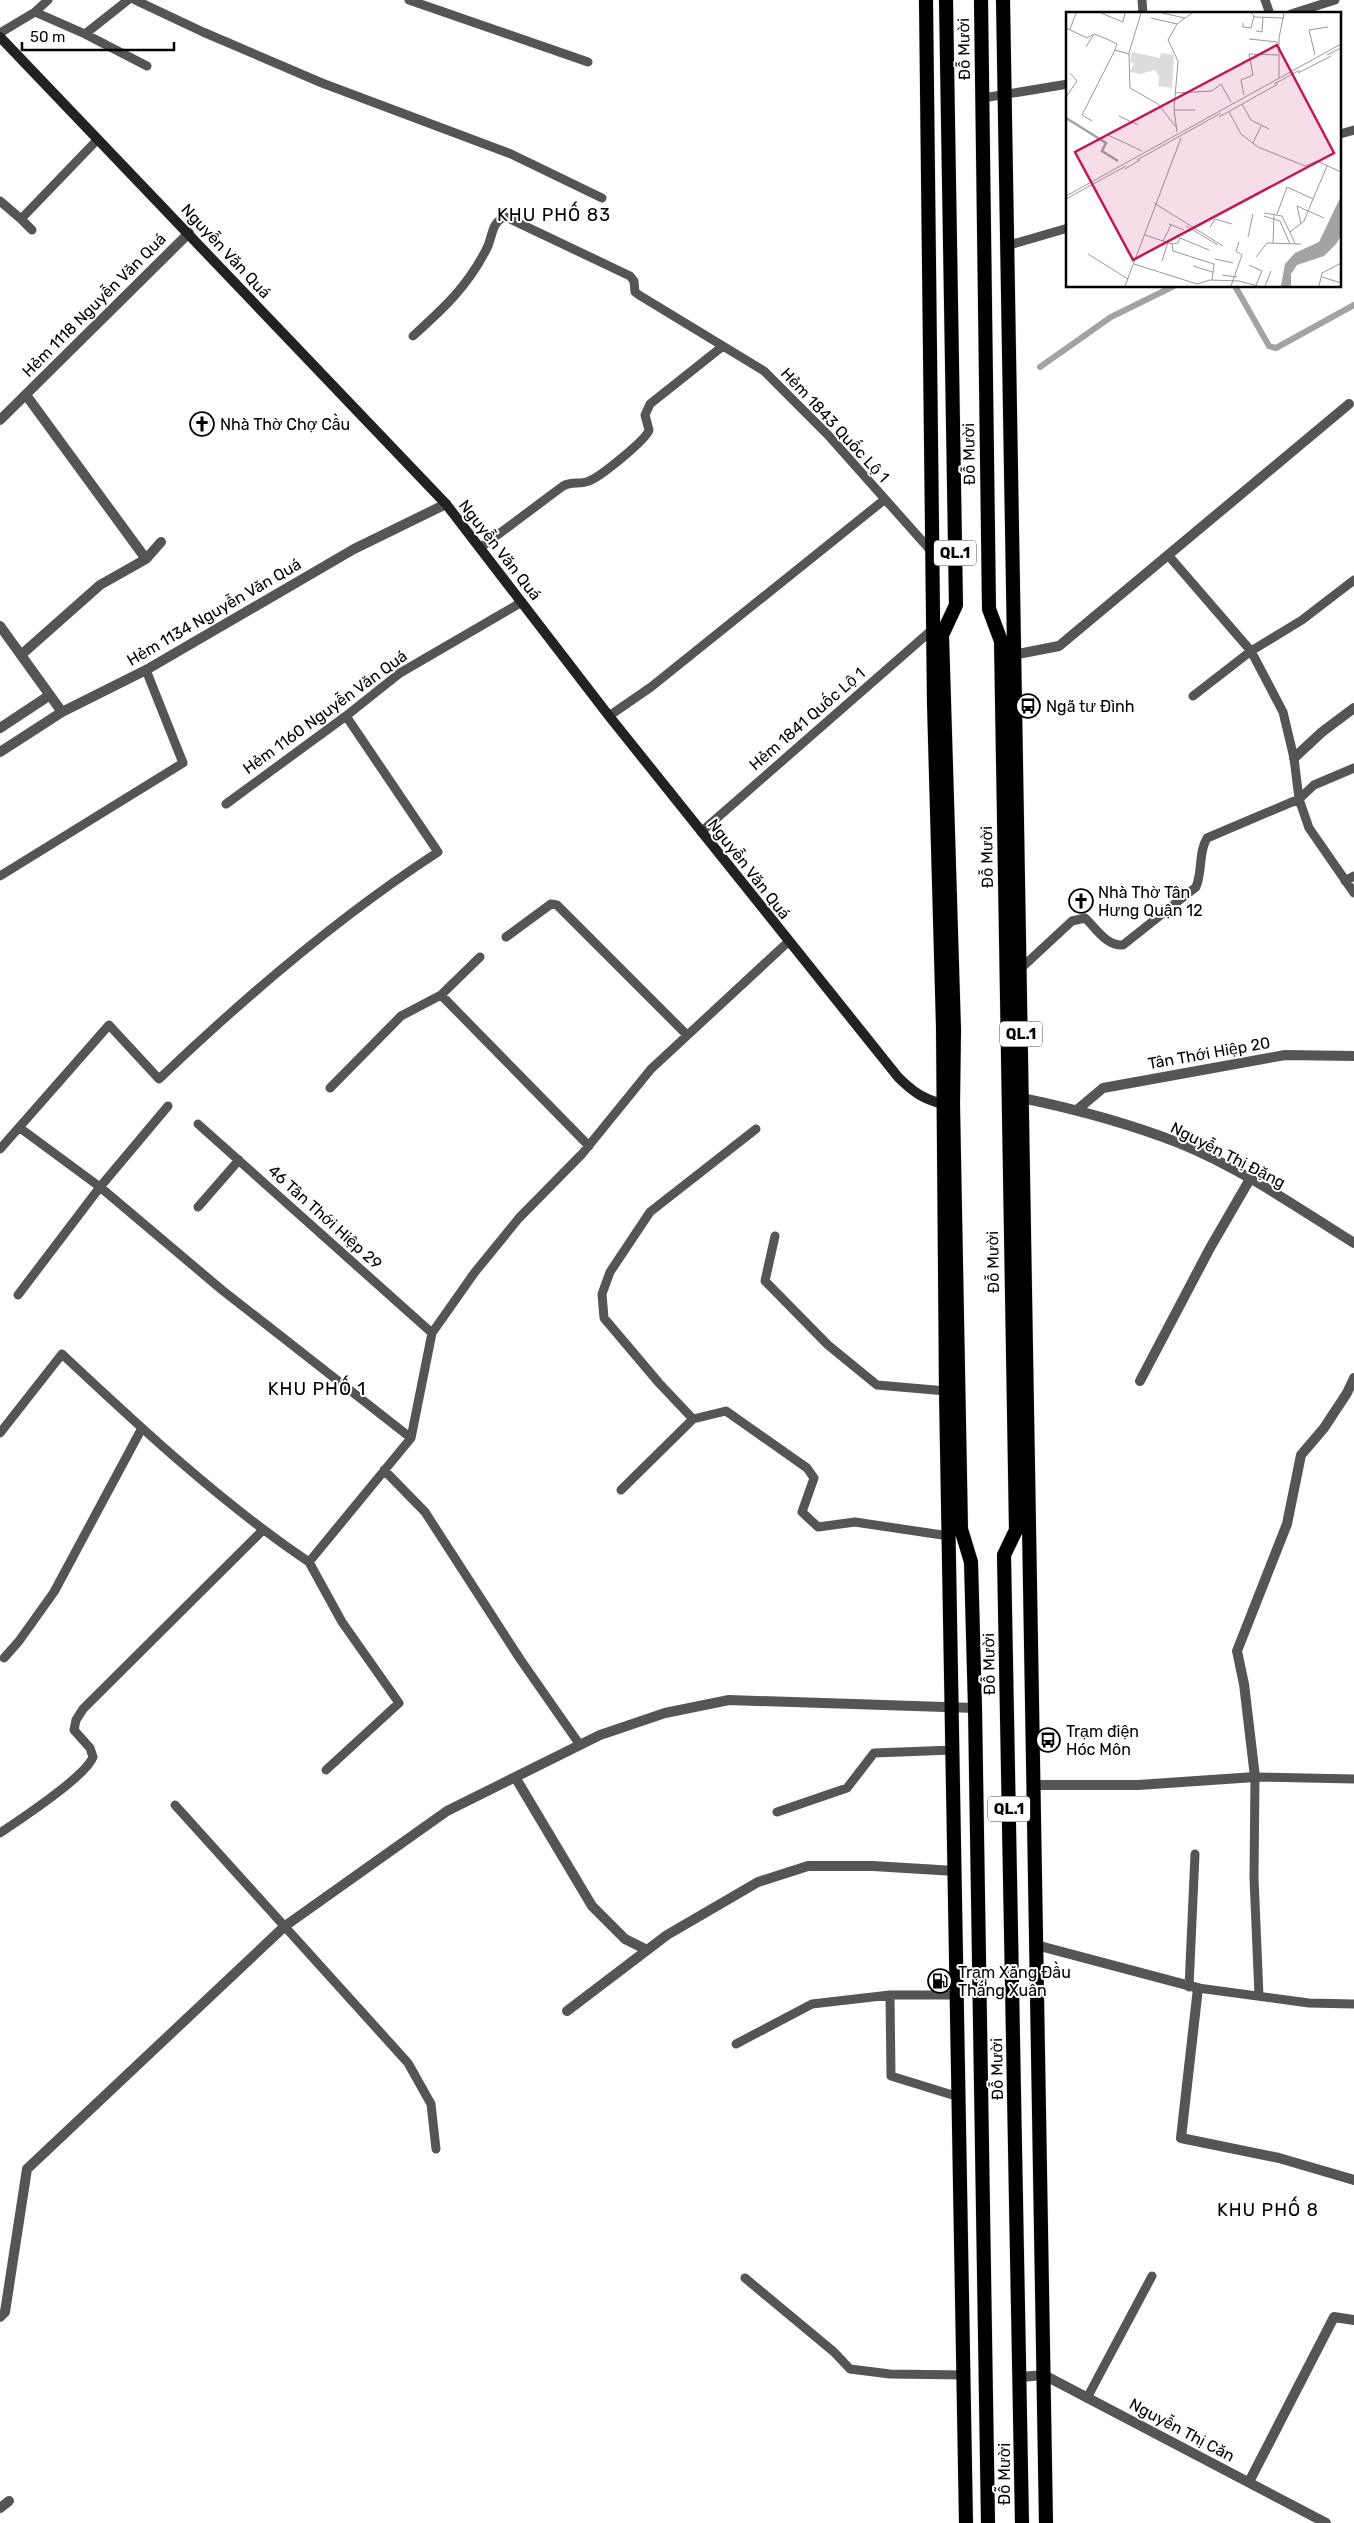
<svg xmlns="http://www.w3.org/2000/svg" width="1354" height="2523" font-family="Rubik,sans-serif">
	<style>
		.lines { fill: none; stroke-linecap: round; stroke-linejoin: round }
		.stream { stroke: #a3a3a3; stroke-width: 6 }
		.trunk-casing { stroke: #dbdbdb; stroke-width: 15 }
		.service { stroke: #555; stroke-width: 9 }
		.minor { stroke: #555; stroke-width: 10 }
		.tertiary { stroke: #555; stroke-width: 10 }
		.secondary { stroke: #222; stroke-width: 10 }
		.trunk { stroke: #000; stroke-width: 14 }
		.labels { text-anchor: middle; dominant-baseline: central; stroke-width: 4; stroke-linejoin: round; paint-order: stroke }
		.shield { fill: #fff; stroke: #4c4c4c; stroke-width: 1 }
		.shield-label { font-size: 15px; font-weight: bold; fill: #000 }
		.street-label { font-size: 16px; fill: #000; stroke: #fff }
		.poi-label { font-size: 16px; fill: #000; stroke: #fff; text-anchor: start }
		.neighbourhood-label { font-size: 18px; letter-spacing: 1px; fill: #000; stroke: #fff }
		.inset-river { fill: none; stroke: #a3a3a3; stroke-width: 2.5 }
		.inset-road { fill: none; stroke: #999; stroke-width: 1 }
		.view { fill: #c2185b; fill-opacity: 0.15; stroke: #c2185b; stroke-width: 2.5 }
		.inset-edge { fill: none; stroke: #000; stroke-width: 2.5 }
	</style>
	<rect width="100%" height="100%" fill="#fff"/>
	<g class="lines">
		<path class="stream" d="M1235 286 1269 346 1276 348 1354 305
			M1040 367 1111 317 1174 286"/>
		<g class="trunk-casing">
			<path id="trunk" d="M926 0 934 703 943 1027 946 1391 966 2523
				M946 0 956 605 942 635 954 1030 953 1104 961 1529 971 1562 975 1708 988 2523
				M981 0 989 609 1001 641 1016 1530 1004 1555 1022 2523
				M1003 0 1046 2523"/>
		</g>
		<path class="service" d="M135 0 203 32 322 83 511 154 602 198
			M409 0 588 62
			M1142 0 1143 14
			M1265 0 1270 14
			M35 12 48 0
			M1291 14 1335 0
			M0 33 35 12 85 34 128 0
			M85 34 147 66
			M983 98 1068 84
			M1340 134 1354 130
			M0 201 21 219
			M32 230 21 219 98 139
			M1006 246 1068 228
			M413 336C444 308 468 286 487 248 493 236 491 221 506 217L630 276 634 281 635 292 639 295 764 371 828 435 932 552
			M480 548 563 486C572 481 580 485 589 481 600 477 646 440 649 430L645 415 650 404 723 346
			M1168 555 1251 651 1283 712 1294 758 1299 799 1309 828 1354 893
			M1193 696 1251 651 1302 620 1354 580
			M609 716 651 687 884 500
			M226 804 346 716 400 673 522 602
			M701 832 933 629
			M0 876 183 763 146 670
			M1345 881 1354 876
			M506 937 551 904 557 905 687 1035
			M1017 972 1072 921 1085 918C1096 928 1106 946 1123 945L1196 887C1203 870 1198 853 1207 838L1299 799 1314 785 1354 768
			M441 995 589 1146
			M330 1088 401 1016 441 995 480 957
			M198 1124 432 1333
			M756 1129 650 1212 610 1272 602 1294 604 1318 659 1383 693 1419 726 1411 807 1468 814 1478 802 1512 818 1527 855 1522 949 1536
			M0 1149 109 1025 159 1079C246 996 338 917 438 852L346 716
			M198 1207 239 1160
			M775 1236 765 1281 828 1345 877 1385 946 1391
			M18 1295 100 1187 168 1106
			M0 1433 62 1354C140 1427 220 1502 309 1562L411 1438 222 1290 100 1187 20 1128
			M411 1438 432 1333 475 1272 519 1218 582 1154 651 1069 788 942
			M384 1470 425 1512 520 1659 580 1745
			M621 1490 693 1419
			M309 1562 342 1622 399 1703 326 1770
			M4 1658 19 1641 54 1592 142 1428
			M175 1805 408 2063 431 2104 436 2149
			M777 1812 847 1788 874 1753 953 1750
			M0 1833C21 1819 85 1777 93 1757L90 1748 74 1730 76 1720 83 1709 262 1531
			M1189 1987 1195 1854
			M1198 1988 1309 2003 1354 2004
			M957 1995H890L891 2076 959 2097
			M1259 1996 1254 1878 1255 1777 1354 1779
			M736 2044 812 2004 890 1995
			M745 2278 834 2352 850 2369 890 2374 964 2375
			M1087 2398 1152 2276"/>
		<path class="minor" d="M26 395 146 559
			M0 420 189 233
			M0 626 62 712
			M21 655 100 585 146 559 161 542
			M1013 655 1059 646 1349 404
			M0 728 50 695
			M0 752 62 712 146 670 354 549 446 504
			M1294 758 1322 732 1354 708
			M1078 1109 1103 1088 1285 1055 1354 1056
			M1140 1381 1210 1248 1250 1179
			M515 1777 592 1906 625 1939 647 1950
			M1034 1785H1138L1255 1777 1244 1684 1237 1651 1287 1524 1301 1455 1324 1428 1347 1393 1354 1378
			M1036 1945 1198 1988 1181 2138 1279 2158 1354 2180
			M567 2011 667 1935 758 1882 808 1866H873L955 1871
			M0 2317 5 2312 27 2169 285 1926 447 1811 600 1735 665 1713 729 1700 975 1708
			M1021 2377 1044 2375 1326 2523
			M1249 2482 1334 2317 1354 2320
			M0 2508 9 2501"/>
		<path class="tertiary" d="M1022 1098C1075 1109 1128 1123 1179 1143 1241 1168 1298 1208 1354 1243"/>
		<path class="secondary" d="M0 37 446 504 609 716 898 1077C913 1092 923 1099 943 1104"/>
		<use href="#trunk" class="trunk"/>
	</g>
	<defs>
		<g id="church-ring" transform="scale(1.25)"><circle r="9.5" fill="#fff" stroke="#000" stroke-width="1.5"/><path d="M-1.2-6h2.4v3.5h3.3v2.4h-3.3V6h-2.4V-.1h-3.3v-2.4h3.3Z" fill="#000"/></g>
		<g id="bus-ring" transform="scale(1.25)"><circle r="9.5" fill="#fff" stroke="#000" stroke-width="1.5"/><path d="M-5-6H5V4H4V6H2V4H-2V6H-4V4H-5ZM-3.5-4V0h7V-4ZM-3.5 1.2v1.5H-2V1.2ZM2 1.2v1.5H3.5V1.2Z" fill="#000"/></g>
		<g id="fuel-ring" transform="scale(1.25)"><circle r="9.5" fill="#fff" stroke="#000" stroke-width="1.5"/><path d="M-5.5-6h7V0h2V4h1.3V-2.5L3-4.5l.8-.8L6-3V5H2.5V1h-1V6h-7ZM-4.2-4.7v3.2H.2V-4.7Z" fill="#000"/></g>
	</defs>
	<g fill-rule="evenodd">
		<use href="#church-ring" x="202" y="424"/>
		<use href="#bus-ring" x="1028" y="706"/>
		<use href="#church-ring" x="1081" y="901"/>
		<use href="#bus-ring" x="1048" y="1740"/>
		<use href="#fuel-ring" x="940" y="1981"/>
	</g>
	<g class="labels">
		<g class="shield">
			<rect x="934" y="540.5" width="42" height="25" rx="4"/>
			<rect x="1000" y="1021.5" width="42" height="25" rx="4"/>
			<rect x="988" y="1796.5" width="42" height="25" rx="4"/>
		</g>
		<g class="shield-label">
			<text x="955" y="553">QL.1</text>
			<text x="1021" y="1034">QL.1</text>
			<text x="1009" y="1809">QL.1</text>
		</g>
		<g class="street-label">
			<text transform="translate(964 49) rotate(-91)">Đỗ Mười</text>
			<text transform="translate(226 251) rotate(47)">Nguyễn Văn Quá</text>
			<text transform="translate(94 305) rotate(-45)">Hẻm 1118 Nguyễn Văn Quá</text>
			<text transform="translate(835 425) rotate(47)">Hẻm 1843 Quốc Lộ 1</text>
			<text transform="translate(969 454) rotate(-91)">Đỗ Mười</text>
			<text transform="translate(500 550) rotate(52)">Nguyễn Văn Quá</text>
			<text transform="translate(214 612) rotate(-30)">Hẻm 1134 Nguyễn Văn Quá</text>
			<text transform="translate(325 712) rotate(-36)">Hẻm 1160 Nguyễn Văn Quá</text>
			<text transform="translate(807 719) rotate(-41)">Hẻm 1841 Quốc Lộ 1</text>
			<text transform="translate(987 857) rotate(-91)">Đỗ Mười</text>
			<text transform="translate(749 869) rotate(52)">Nguyễn Văn Quá</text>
			<text transform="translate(1209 1053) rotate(-10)">Tân Thới Hiệp 20</text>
			<text transform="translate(1228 1155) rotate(27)">Nguyễn Thị Đặng</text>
			<text transform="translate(325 1217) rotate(42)">46 Tân Thới Hiệp 29</text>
			<text transform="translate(993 1262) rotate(-91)">Đỗ Mười</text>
			<text transform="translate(989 1664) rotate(-91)">Đỗ Mười</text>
			<text transform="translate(997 2069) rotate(-91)">Đỗ Mười</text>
			<text transform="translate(1182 2430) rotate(28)">Nguyễn Thị Căn</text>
			<text transform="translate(1004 2474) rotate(-90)">Đỗ Mười</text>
		</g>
		<g class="poi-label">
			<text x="220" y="424">Nhà Thờ Chợ Cầu</text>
			<text x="1046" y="706">Ngã tư Đình</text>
			<text x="1098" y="892">Nhà Thờ Tân<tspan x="1098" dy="18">Hưng Quận 12</tspan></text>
			<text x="1066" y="1731">Trạm điện<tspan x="1066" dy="18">Hóc Môn</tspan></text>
			<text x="958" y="1972">Trạm Xăng Đầu<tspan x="958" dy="18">Thắng Xuân</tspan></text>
		</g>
		<g class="neighbourhood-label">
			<text x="554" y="215">KHU PHỐ 83</text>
			<text x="317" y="1389">KHU PHỐ 1</text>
			<text x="1268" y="2210">KHU PHỐ 8</text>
		</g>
	</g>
	<g transform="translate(1066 12)">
		<rect width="275" height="275" fill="#fff"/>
		<path d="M66 40 94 46 95 41 108 43 106 76 92 74 93 64 89 58 74 62 64 60 68 51 64 50Z" fill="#dcdcdc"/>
		<path d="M275 184V224L270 232 258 244 231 253 225 262V274H215L219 252 229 241 253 230Z" fill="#a3a3a3"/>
		<path class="inset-river" d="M0 106 40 131 36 139 52 149"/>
		<path class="inset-road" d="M35 1 57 10 59 1M75 1 63 41 64 76 92 92 110 115M96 1 119 6M185 1 189 5 218 6M85 6 111 12M177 11V15L185 16 188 4M0 16 21 26 28 22 41 27 51 32 49 38M4 17 10 1M190 19 196 20 197 5M183 27 212 30M20 35 28 22M249 43 243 18 262 15M261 43 275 36M232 61 265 44M213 66V26L218 1M208 72 234 58M109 81 146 79 155 72 165 90M178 83 175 68 187 63 183 42 212 43M0 85 11 69 4 61M176 92 185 108 203 117M108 98H129M163 100 175 122 192 135 239 154 251 149 275 160M53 104 72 113M153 105 212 72M26 109 16 103 49 38 63 42M111 120 108 97 112 49 102 28 111 12 126 1M42 123 76 139M187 131 195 114M71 148 155 101M59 157 74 148M0 184 275 32M0 187 60 154M88 191 157 234M198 201 216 204 229 231M211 202 221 175 247 187 261 154M198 204 214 209 224 232M103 212 118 218M235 212 231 194 258 206M120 214 152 233M144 215 149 207 166 212M224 220 238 209 247 187M79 223 106 232M182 225 187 202M97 229 105 213M207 231 208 203M106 232 107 239 148 252 146 268M106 232 112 231 114 226 143 238M22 242 62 267M190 245 201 231 235 232M149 247 167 251M96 249 102 230M68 252 131 272 144 268 173 269 192 274M183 253 196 259 190 273M127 254 147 260M156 263 171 265M256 265 275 271M59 274 115 126M165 274 176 243 170 239 173 230M199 274 205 259M253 274 256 261 275 251"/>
		<path class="view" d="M211 33 268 141 67 248 9 140Z"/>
		<rect width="275" height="275" class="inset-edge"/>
	</g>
	<path d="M22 42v8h152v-8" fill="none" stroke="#000000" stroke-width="2.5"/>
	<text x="30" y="42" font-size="15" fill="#000000" stroke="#ffffff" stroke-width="4" paint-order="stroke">50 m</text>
</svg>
